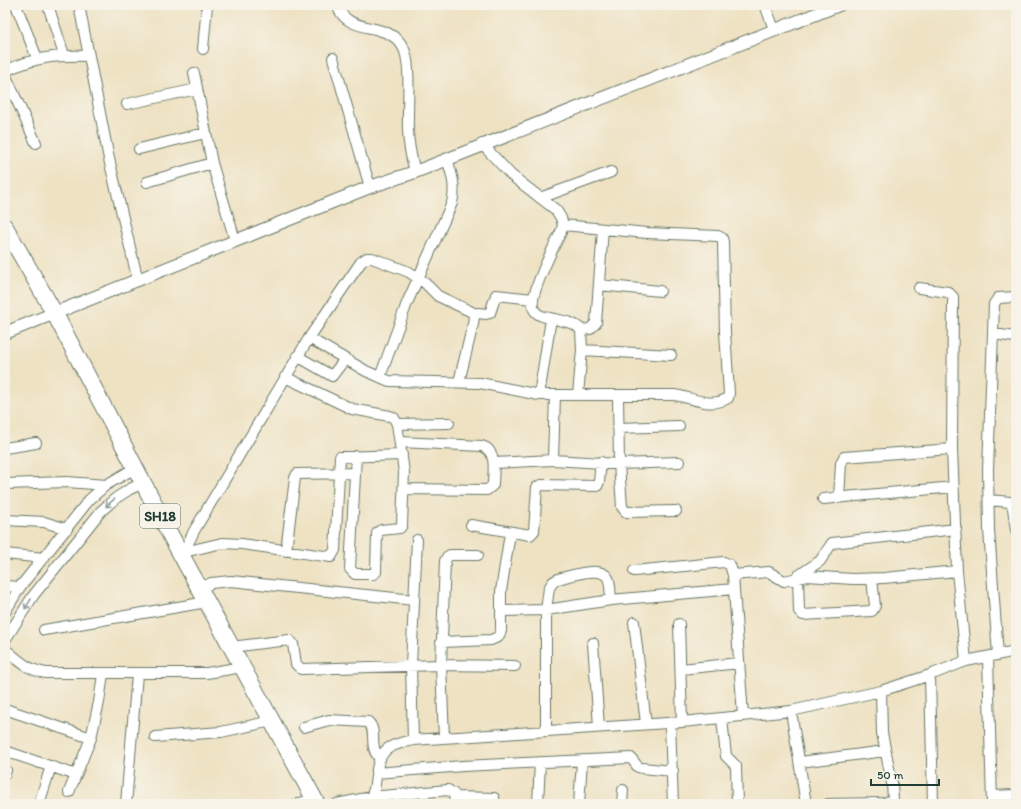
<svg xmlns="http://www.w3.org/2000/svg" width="1021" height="809" font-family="Itim,sans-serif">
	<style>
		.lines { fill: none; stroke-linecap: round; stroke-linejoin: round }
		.minor-casing { stroke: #677766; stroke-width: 12 }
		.tertiary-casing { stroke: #677766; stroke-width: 14 }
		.primary-casing { stroke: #677766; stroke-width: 18 }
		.minor { stroke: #fff; stroke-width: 10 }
		.tertiary { stroke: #fff; stroke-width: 12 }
		.primary { stroke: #fff; stroke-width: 16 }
		.oneway { stroke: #8f9e9a }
		.labels { text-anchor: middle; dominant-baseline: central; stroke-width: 3; stroke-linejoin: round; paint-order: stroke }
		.shield { fill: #f7f3e8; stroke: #60746a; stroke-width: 1 }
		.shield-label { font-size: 14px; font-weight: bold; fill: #1f3d34 }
	</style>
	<rect width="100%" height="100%" fill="#f7f3e8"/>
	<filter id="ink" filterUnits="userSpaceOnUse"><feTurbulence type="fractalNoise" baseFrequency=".025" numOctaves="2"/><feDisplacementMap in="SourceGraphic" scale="8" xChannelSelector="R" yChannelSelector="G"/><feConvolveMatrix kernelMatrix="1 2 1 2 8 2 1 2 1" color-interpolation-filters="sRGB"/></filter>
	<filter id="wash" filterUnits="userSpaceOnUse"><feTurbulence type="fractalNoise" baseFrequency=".012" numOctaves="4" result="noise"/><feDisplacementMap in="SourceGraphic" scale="16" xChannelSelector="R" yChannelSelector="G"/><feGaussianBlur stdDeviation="0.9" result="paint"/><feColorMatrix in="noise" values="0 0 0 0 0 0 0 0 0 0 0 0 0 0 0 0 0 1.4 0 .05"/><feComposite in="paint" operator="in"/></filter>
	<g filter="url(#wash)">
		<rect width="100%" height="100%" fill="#eee2c3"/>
	</g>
	<g filter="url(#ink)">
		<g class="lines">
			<g class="minor-casing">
				<path id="minor" d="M16 5 37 58
					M48 5 64 55
					M79 5 109 159 138 281
					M337 5C348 37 387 19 403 47 412 62 407 110 408 129 408 144 411 157 415 172
					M765 5 774 29
					M203 49 207 5
					M333 58 370 187
					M5 71C35 57 56 55 89 56
					M194 73 212 163 235 240
					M5 74 36 143
					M127 104 197 89
					M482 144 511 175 556 210 561 218 563 225 561 232C554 246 530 294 533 307 535 315 543 317 550 318 560 321 574 321 581 330L582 350 578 395
					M139 149 205 133
					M147 182 212 163
					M540 198 611 172
					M599 285 660 291
					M919 288 948 292 953 297 952 449 957 571 966 661
					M474 316 478 313 486 314 490 313 496 295 533 299
					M581 330 590 329 596 323 603 229
					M993 334 1016 337
					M309 338 366 371 389 381 480 383 539 395H674C692 397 710 409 728 398L729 393 725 332 723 242 722 238 718 236 647 233 563 225
					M582 350 671 355
					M297 356 332 376 345 359
					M285 377 352 409 390 416 394 418 397 424 404 472 402 525 400 528 381 530 377 533 376 572 373 574H355L350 569 356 456
					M380 377 407 303 452 203C456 186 452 175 447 159
					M539 395 551 319
					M618 395 619 464 622 507 626 512 676 511
					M397 424 449 423
					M618 428 679 426
					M400 442 482 446C498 451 493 472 493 485L487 490 404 489
					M5 448 36 443
					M553 460 555 395
					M494 463 553 460 619 464 679 462
					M5 484 67 482 106 485
					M839 498 841 463 844 457 952 449
					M823 499 954 487
					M989 500 1010 502 1013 508 1016 530
					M5 520 44 522 67 529
					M471 525 530 535 534 531 537 487 541 485 597 486 599 482 601 462
					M286 551 295 478 297 474 355 473
					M184 552 194 531 309 338 361 262 367 258H372L409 272 424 282 438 296 472 312 474 316 473 324 459 382
					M180 553 222 543 242 544 331 557 335 550 340 457 402 455
					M5 554 44 558
					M634 571 724 562 730 565 733 575 743 716
					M733 575 769 572 784 581 807 576 852 579 884 578 957 571
					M872 579 875 606 872 611 803 615 799 611 798 576 820 561 832 543 956 529
					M5 586 20 587
					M200 589 211 583 231 581 414 600
					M501 611 546 610 611 600 734 589
					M5 612 20 587 89 500 106 485 135 468
					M634 622 646 724
					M679 624 682 722
					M44 630 207 602
					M5 640 33 596 101 511 116 498 130 489 143 483
					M441 642 491 640 498 637 501 631V591L510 533
					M593 643 599 727
					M231 647 289 640 293 644 296 664 301 669 441 665 515 666
					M5 649C19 661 28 670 46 673H207L242 667
					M998 655 989 530 988 470 994 304 998 298 1016 297
					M988 657 992 804
					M681 669 739 663
					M930 675 933 804
					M5 709 91 738
					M791 711 806 804
					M722 719 726 756 736 766 737 804
					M670 723 673 804
					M304 727 329 720 368 722C378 731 368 745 379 758
					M546 730V610L549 588 553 582 558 579C569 576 601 565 608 578 611 584 610 593 611 600
					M155 737 221 732 272 721
					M444 738 441 665 445 561 447 557 450 555H478
					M413 740 411 665 417 540
					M5 751 76 775
					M800 762 885 751
					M376 773 463 766 631 758 638 767 642 768 673 771
					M5 774 6 770
					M69 792 91 738 99 702 103 674
					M992 796 1016 795
					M371 797 448 790 454 794 455 804
					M455 797 494 798 495 804
					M39 804 51 766
					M126 804 137 674
					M296 804 315 799
					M337 804 371 797C375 790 375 784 376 776 379 749 388 745 413 740L682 722 791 711 881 691 930 675 966 661 1016 651
					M538 804 540 762
					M579 804 582 761
					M622 804 623 790
					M828 804 885 803 893 800 892 783 882 733 881 691"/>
			</g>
			<g class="tertiary-casing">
				<path id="tertiary" d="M5 333 370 187 415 172 839 5"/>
			</g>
			<g class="primary-casing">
				<path id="primary" d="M5 227 55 314 172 538 317 804"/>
			</g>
			<use href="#minor" class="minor"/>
			<use href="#tertiary" class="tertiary"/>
			<use href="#primary" class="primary"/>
		</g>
		<defs><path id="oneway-shaft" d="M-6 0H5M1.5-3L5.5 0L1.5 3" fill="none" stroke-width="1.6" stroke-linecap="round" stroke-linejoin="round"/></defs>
		<g class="oneway">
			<use href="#oneway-shaft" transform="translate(110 503) rotate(137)"/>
			<use href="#oneway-shaft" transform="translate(28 604) rotate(122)"/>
		</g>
	</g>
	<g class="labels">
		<rect class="shield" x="140" y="504" width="40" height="24" rx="3"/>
		<g class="shield-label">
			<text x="160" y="516">SH18</text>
		</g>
	</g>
	<rect width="1021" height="809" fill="none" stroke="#f7f3e8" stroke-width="20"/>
	<path d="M871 779v6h68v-6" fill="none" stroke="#1f3d34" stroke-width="2"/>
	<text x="877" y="779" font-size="12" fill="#1f3d34" stroke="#f7f3e8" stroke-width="3" paint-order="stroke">50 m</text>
</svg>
